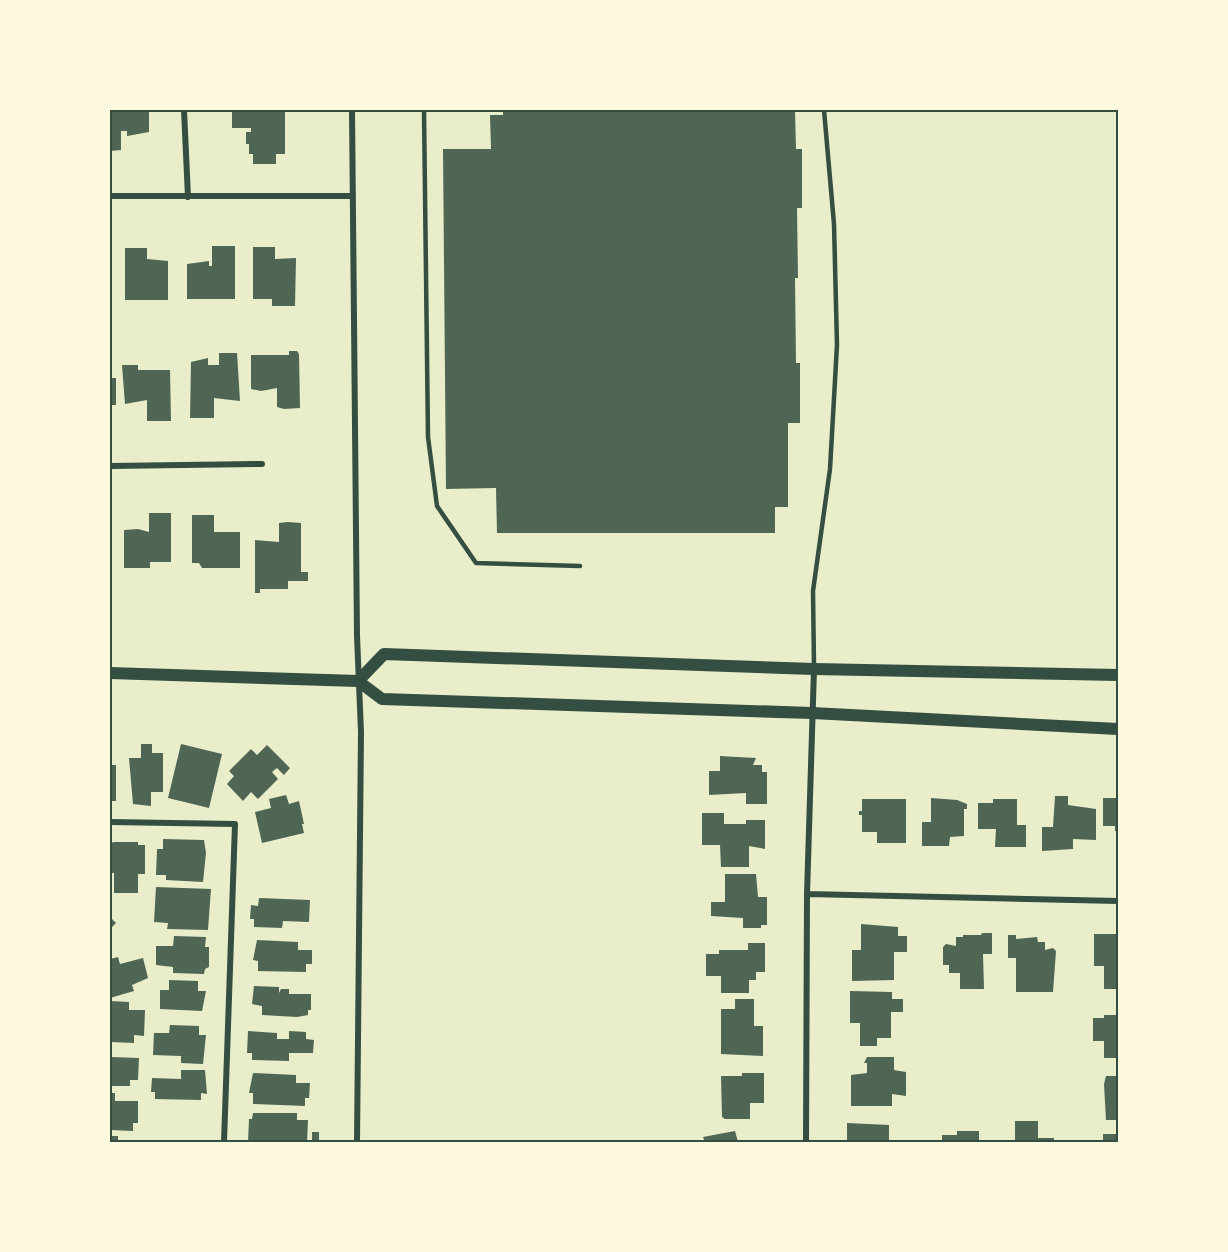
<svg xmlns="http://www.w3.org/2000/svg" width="1228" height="1252" font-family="'Source Sans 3',sans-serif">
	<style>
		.building { fill: #4f6655 }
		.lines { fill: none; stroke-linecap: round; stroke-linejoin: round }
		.service { stroke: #344e41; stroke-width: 4.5 }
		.minor { stroke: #344e41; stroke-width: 6 }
		.secondary { stroke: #344e41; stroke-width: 12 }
		.neatline { fill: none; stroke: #344e41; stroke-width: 2 }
	</style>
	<rect width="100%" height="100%" fill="#e9edc9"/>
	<path class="building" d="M110 110H149V132L127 136V131H121V150L110 151Z
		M232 110H285V154H276V164H253V154H249V144H246V132H251V128H232Z
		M503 110H795L796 149H802V208H797L798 278H795L796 363H800V423H788V507H775V533H497L496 488 446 489 443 149H491L490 115H503Z
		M212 246H235V299H187V264L209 261V266H212Z
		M253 247H275V259L296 258 295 306H272V299H253Z
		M125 248H147V259L168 261V300H125Z
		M289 351H297L299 354 300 408 284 409 277 407V388L261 391 251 389V355H289Z
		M219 353H237L240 401 214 398V418H190L191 362 208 358V365H219Z
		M122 365H138V370H170L171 421H147V400L125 404Z
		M110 378H116V405H110Z
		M149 513H171V562H150V568H124V530L138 529 149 532Z
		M192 515H214V532H240V568H202L199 563H192Z
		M287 522 301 523V572H308V581H288V589H260V593H255V540L279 542V523Z
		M141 744H152V753H163V792H151V806L133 804 129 758H141Z
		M181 744 222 754 209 808 168 798Z
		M267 745 290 768 284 775 277 768 272 772 278 779 258 799 251 792 243 801 227 784 234 776 229 771 251 749 257 755Z
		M720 756 756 758 753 765H762V772H767V804H746V793L709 795V771H720Z
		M110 765H116V801H110Z
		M286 795 289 804 299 801 304 824H302L304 833 262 843 255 812 271 808 269 799Z
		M1055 796H1068V805L1096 809V840L1073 839V849L1042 851V827H1053Z
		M931 798 957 800 967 804V809H964V836L950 837 949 846H922V822H931Z
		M1103 798H1118V831H1115V826H1103Z
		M862 799H906V843H877V832H862V815H859V811H862Z
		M993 799H1017V825H1026V847H995L996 829H978V803H993Z
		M702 813H724V824H746V820H765V849L749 846V867H721L720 845H702Z
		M163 839 204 840 206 853 203 882 166 880V875H156L157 849H163Z
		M114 842H138V845H145V874H138V893H114V873H110V843Z
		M725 874H756L758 897H767V925H761V928H743V918L711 916V902H725Z
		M156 887 211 889 208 930 167 929 168 923 154 922Z
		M259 898 310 900 309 922 283 921 282 928 254 927V919H250L251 905 258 906Z
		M110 917 116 923 110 929Z
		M861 924 898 927V936H907V952H894V980L852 981V950H861Z
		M982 933H992V954H983L984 989H960V973H949V965H943V947L946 944 956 946V937H963V935H981Z
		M1094 934H1118V989H1104V966H1094Z
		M1008 935H1016V939L1037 937 1038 942H1045V950L1053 948 1056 951 1053 992H1016V958H1008Z
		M174 936 206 937 205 947H209V967L205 969 204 974 173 973V967L156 965V946H173Z
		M257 940 298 942V950H312V964H306V972L258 971V961L253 960Z
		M748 943H765V972H756V980H749V993H721V976H706V954H719V950H748Z
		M118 957 120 964 143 958 148 978 132 985 134 991 110 998V959Z
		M169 980 198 981V991H206L202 1011 160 1009V990H169Z
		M254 986 279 987V993L281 989H289V994H311V1010H308V1015L297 1017 262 1015V1006L252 1004Z
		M850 991 892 992V999H903V1012H891V1038H877V1046H860V1023H850Z
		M735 999H754V1026H763V1056L721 1054V1009H735Z
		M110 1001 129 1002V1010H145L144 1036 134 1035V1043L110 1042Z
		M1104 1015H1118V1058H1104V1041H1093V1018H1104Z
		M170 1025 199 1026V1035H206L203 1064 181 1063V1056L153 1055 154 1033H169Z
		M248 1031 277 1033V1039H289V1031L306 1032V1039L314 1040 313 1053H289V1061L252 1060V1053H247Z
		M110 1057 139 1058 138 1080H130V1086H110Z
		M867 1057H894V1070L906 1072V1096L892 1094V1106H851V1075L867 1073V1063H864Z
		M181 1070H205L207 1094 201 1093V1100L155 1099V1092H151L152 1078 181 1079Z
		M253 1073 296 1075V1083H310L309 1098H305V1106L253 1104V1093H249Z
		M742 1073H764V1103H750V1119H725L722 1117 721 1076H742Z
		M1106 1076H1118V1120H1106L1104 1084Z
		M110 1093H115V1101H138V1123H133V1131L110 1130Z
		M253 1113H297V1120H308L307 1142H248L249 1119H252Z
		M1015 1121H1038V1138H1054V1142H1015Z
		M847 1123 889 1125V1142H847Z
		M735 1131 738 1142H705L703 1137Z
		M957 1131H979V1142H942V1135H957Z
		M312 1132H319V1142H312Z
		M1103 1134H1118V1142H1103Z
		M110 1136H118V1142H110Z"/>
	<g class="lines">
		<path class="service" d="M424 110 428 437 437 506 476 563 580 566
			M814 666 813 591 830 469 837 345 834 224 824 110"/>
		<path class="minor" d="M184 110 188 197
			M352 110 357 636 361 732 357 1142
			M110 196H353
			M110 466 262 464
			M110 822 235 824 224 1142
			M807 894 1118 901
			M806 1142 807 894 814 669"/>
		<path class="secondary" d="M110 673 358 681 382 699 812 713 1118 729
			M358 681 384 654 814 669 1118 675"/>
	</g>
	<rect width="1228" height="1252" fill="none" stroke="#fefae0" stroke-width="222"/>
	<rect x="111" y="111" width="1006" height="1030" class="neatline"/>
</svg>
